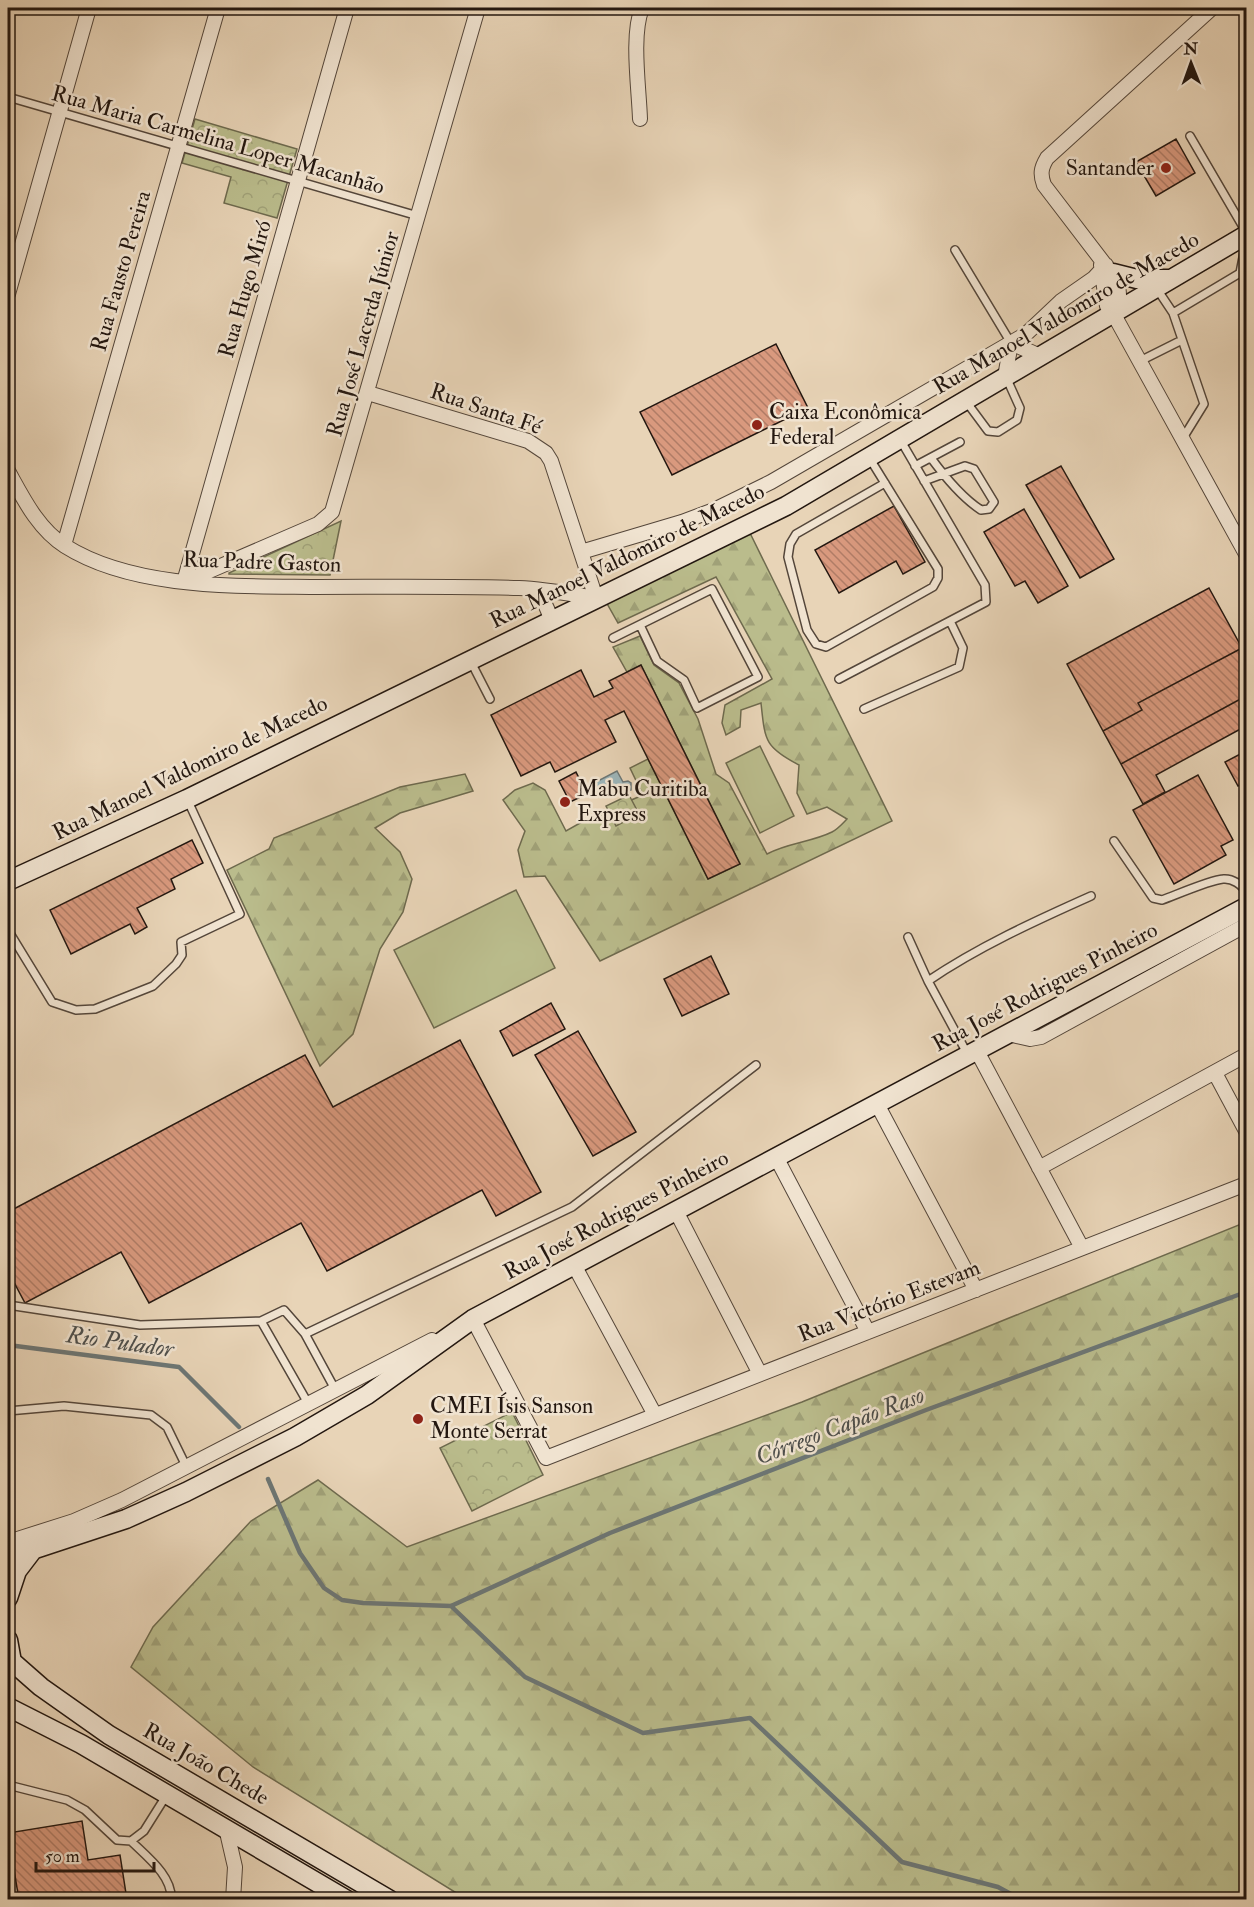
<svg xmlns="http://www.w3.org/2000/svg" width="1254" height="1907" font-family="'IM FELL Double Pica',serif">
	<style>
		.forest { fill: url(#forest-firs); stroke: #6e6a4e; stroke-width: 1.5 }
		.park { fill: url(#park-crowns); stroke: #6e6a4e; stroke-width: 1.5 }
		.pitch { fill: #babc8c; stroke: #6e6a4e; stroke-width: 1.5 }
		.water { fill: #9cb5b9; stroke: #6c7675; stroke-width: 1.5 }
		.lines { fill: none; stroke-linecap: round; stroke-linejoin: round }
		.stream { stroke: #6c7675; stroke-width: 4.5 }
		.building { fill: url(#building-back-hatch); stroke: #231710; stroke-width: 1.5 }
		.lane-casing { stroke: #54463a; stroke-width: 10 }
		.street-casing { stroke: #54463a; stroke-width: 16 }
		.secondary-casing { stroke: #231710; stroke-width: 21 }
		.lane { stroke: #f0e3d0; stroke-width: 7 }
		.street { stroke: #f0e3d0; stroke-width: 14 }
		.secondary { stroke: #f0e3d0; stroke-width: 18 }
		.poi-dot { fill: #8f2418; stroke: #f0e3d0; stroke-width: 2 }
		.labels { text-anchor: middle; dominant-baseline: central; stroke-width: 5; stroke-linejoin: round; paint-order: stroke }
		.street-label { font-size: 22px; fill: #231710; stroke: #f0e3d0 }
		.poi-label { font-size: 22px; fill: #231710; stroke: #f0e3d0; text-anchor: start }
		.water-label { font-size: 24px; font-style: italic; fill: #4d4e4b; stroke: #f0e3d0 }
	</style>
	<defs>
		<pattern id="forest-firs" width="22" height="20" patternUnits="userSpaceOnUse" patternTransform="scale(1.5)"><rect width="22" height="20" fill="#babc8c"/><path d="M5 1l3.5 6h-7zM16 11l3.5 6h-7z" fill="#a0a178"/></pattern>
		<pattern id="park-crowns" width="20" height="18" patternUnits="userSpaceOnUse" patternTransform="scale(1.5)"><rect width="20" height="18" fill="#babc8c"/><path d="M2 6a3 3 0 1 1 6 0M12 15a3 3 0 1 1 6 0" fill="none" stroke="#a0a178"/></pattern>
		<pattern id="building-back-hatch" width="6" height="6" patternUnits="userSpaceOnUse" patternTransform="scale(1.5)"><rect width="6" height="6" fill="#d9997e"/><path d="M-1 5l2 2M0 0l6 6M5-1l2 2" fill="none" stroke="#b07c66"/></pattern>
	</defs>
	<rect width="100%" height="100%" fill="#e8d4b7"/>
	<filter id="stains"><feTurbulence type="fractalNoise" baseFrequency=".00333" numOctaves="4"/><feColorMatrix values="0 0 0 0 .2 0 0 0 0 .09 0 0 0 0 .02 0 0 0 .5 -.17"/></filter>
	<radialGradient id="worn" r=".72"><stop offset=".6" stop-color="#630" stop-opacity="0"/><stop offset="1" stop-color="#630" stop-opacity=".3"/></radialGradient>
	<path class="forest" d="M748 529 892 821 600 961 545 876 524 877 518 850 525 831 503 800 515 790 533 783 545 790 566 831 589 818 643 795 630 768 648 759 708 879 740 864 641 665 627 672 613 647 640 636 654 665 679 683 698 719 716 774 729 783 767 854C787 843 812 842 832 832 838 829 843 823 847 819L827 807 807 814 797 793 799 765C764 747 765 740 761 703L741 710 740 727 726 735 722 723 725 705 772 679 716 577 618 623 605 600Z
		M465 774 473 791 400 813 375 828 400 852 412 879 403 912 380 949 353 1034 320 1066 227 870 269 849 274 838 400 787Z
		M1246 1222V1899H466L253 1767 131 1667 153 1627 251 1521 318 1480 407 1547 802 1402Z"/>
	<path class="park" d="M195 119 297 149 277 218 224 203 231 177 182 163Z
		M341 521 330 575 229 574V573Z
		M629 795 639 814 616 826 606 806Z
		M512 1412 543 1475 472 1511 440 1448Z"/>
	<path class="pitch" d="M760 746 794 816 760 833 726 763Z
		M516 890 555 968 434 1028 394 950Z"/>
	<path class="water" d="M617 771 623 782 628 781 631 783V790L625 792 620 786 598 797 592 784Z"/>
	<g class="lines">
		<path class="stream" d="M8 1345 179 1367 239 1427
			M268 1479 300 1553 324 1588 342 1600 363 1603 451 1606 610 1533 926 1410 1246 1292
			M451 1606 525 1677 643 1733 750 1718 902 1862 998 1887 1022 1900"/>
	</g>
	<path class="building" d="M1176 139 1195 173 1156 196 1136 162Z
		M776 344 808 408 672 475 640 412Z
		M1061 466 1114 559 1080 578 1026 485Z
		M894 506 925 562 903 574 896 561 839 593 815 550Z
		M1024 509 1068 586 1038 603 1025 581 1015 586 984 532Z
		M1209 588 1242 648 1138 703 1142 710 1103 731 1067 664Z
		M1242 648 1246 657V696L1121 764 1103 731 1142 710 1138 703Z
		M641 665 740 864 708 879 624 711 605 720 616 742 555 772 550 762 521 776 491 715 581 670 594 697 613 688 609 681Z
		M1246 696V726L1156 775 1165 792 1143 804 1121 764Z
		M1246 751V782L1238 786 1225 762Z
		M576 772 587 794 570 802 559 781Z
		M1198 775 1233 840 1221 846 1226 855 1174 884 1133 810Z
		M192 840 203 863 171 879 175 889 137 908 147 927 135 934 130 924 71 954 50 910Z
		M711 956 729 994 682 1016 664 979Z
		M551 1003 565 1029 513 1056 500 1031Z
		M578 1031 636 1132 593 1156 535 1055Z
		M460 1040 541 1192 496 1216 482 1190 327 1271 301 1223 149 1303 121 1252 25 1303 8 1271V1212L305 1055 333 1107Z
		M82 1821 88 1860 120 1855 127 1900H19L8 1833Z"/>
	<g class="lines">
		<g class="lane-casing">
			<path id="lane" d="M8 97 418 216
				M1190 136 1246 232
				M955 250 1011 343
				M1157 289 1173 313 1204 404 1183 438
				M1173 313 1240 273 1246 242
				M1140 361 1182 340
				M965 400 988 431 998 432 1017 420 1020 408 1006 377
				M870 459 938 569V578L933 587 826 647 816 644 807 630 788 557 790 544 796 534 885 483
				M915 466 960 442
				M924 481 965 466 974 469 994 502 989 509 981 510C961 497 945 477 931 458
				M613 638 712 589 758 677 697 708 684 680 657 661 640 625
				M471 662 490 699
				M839 679 986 602 985 585 901 441
				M864 709 959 667 963 648 950 621
				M1114 841 1153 898 1162 900C1176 895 1210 880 1223 879 1232 878 1243 885 1246 893
				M8 930 52 1002 76 1010 95 1009 153 986 176 964 182 955 181 942 240 914 188 801
				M908 937 928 981 968 1055
				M928 981C978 947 1035 921 1091 896
				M8 1305 140 1325 261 1321 284 1310 305 1334 336 1391
				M261 1321 309 1405
				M305 1334 572 1207 756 1065
				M8 1411 64 1406 151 1415 167 1427 187 1468
				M8 1785 67 1800 85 1810 117 1840 131 1841 144 1831 166 1796
				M131 1841C146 1856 173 1876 171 1900"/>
		</g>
		<g class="street-casing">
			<path id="street" d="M640 119C639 88 631 35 642 8
				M1101 265 1106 301 1107 306 1113 313 1246 554
				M8 294 89 8
				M1113 313C1121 301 1120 292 1116 279L1044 185C1040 174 1041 168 1047 158L1212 8
				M1005 377 1011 343 1040 356
				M8 471C23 498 38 529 65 546 133 589 237 586 314 587 383 587 451 586 519 588 545 589 571 594 596 598L551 461 546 453 528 441 368 393
				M64 545 218 8
				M581 552 682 522 714 510 771 482 1026 334 1061 301 1094 278 1106 265
				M186 581 318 524 332 512 478 8
				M184 582 347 8
				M530 591C543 597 547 606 551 620
				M1008 1034 1030 1039 1041 1037 1246 925
				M977 1051 1082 1248
				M1215 1073 1246 1131
				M877 1104 976 1290
				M776 1157 868 1332
				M1039 1168 1246 1055
				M676 1211 760 1374
				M574 1265 655 1415
				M465 1323 473 1319 546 1458 1246 1184
				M8 1542 74 1521 122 1500 432 1340
				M226 1828 235 1867 233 1900"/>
		</g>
		<g class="secondary-casing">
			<path id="secondary" d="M1113 273 1137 279H1170
				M8 881 187 799 786 506 1246 235
				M8 1558 126 1519 186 1492 295 1437 367 1395 473 1319 1246 907
				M8 1598 17 1571 33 1550
				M8 1640 12 1662
				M8 1658 41 1687 109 1735 390 1900
				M8 1707 81 1744 347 1900"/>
		</g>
		<use href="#lane" class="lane"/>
		<use href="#street" class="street"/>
		<use href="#secondary" class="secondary"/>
	</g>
	<g class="poi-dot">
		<circle cx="1166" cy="168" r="6"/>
		<circle cx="757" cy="425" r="6"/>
		<circle cx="565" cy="802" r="6"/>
		<circle cx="418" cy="1419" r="6"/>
	</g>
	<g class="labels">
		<g class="street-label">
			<text transform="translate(218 140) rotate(16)">Rua Maria Carmelina Loper Macanhão</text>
			<text transform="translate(121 271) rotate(-74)">Rua Fausto Pereira</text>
			<text transform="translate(245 289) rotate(-74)">Rua Hugo Miró</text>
			<text transform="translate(1066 313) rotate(-30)">Rua Manoel Valdomiro de Macedo</text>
			<text transform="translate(363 334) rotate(-74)">Rua José Lacerda Júnior</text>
			<text transform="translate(486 409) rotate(19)">Rua Santa Fé</text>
			<text transform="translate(627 556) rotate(-26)">Rua Manoel Valdomiro de Macedo</text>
			<text transform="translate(262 562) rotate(2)">Rua Padre Gaston</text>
			<text transform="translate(190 768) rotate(-26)">Rua Manoel Valdomiro de Macedo</text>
			<text transform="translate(1045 987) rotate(-28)">Rua José Rodrigues Pinheiro</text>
			<text transform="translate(616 1215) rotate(-28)">Rua José Rodrigues Pinheiro</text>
			<text transform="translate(889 1301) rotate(-21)">Rua Victório Estevam</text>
			<text transform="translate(206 1764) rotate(30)">Rua João Chede</text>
		</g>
		<g class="poi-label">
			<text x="1154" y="168" text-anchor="end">Santander</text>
			<text x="769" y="412">Caixa Econômica<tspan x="769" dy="25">Federal</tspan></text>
			<text x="577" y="789">Mabu Curitiba<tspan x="577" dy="25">Express</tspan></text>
			<text x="430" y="1406">CMEI Ísis Sanson<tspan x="430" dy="25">Monte Serrat</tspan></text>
		</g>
		<g class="water-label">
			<text transform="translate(120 1342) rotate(8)">Rio Pulador</text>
			<text transform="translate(840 1426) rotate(-21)">Córrego Capão Raso</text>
		</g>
	</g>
	<rect width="1254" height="1907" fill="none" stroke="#e8d4b7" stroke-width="30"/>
	<rect x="9" y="9" width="1236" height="1889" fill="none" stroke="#231710" stroke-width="3"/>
	<rect x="15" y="15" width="1224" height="1877" fill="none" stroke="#231710" stroke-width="1.5"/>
	<g transform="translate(1191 63) rotate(359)" stroke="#f0e3d0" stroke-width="4.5" paint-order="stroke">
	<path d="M0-4.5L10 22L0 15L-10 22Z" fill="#231710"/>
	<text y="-9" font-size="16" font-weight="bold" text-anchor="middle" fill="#231710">N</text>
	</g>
	<path d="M36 1862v9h118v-9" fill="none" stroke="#231710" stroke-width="3"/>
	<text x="45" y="1862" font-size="18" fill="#231710" stroke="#f0e3d0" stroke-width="4.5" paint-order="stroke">50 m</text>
	<rect width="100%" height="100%" filter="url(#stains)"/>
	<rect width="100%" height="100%" fill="url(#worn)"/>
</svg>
